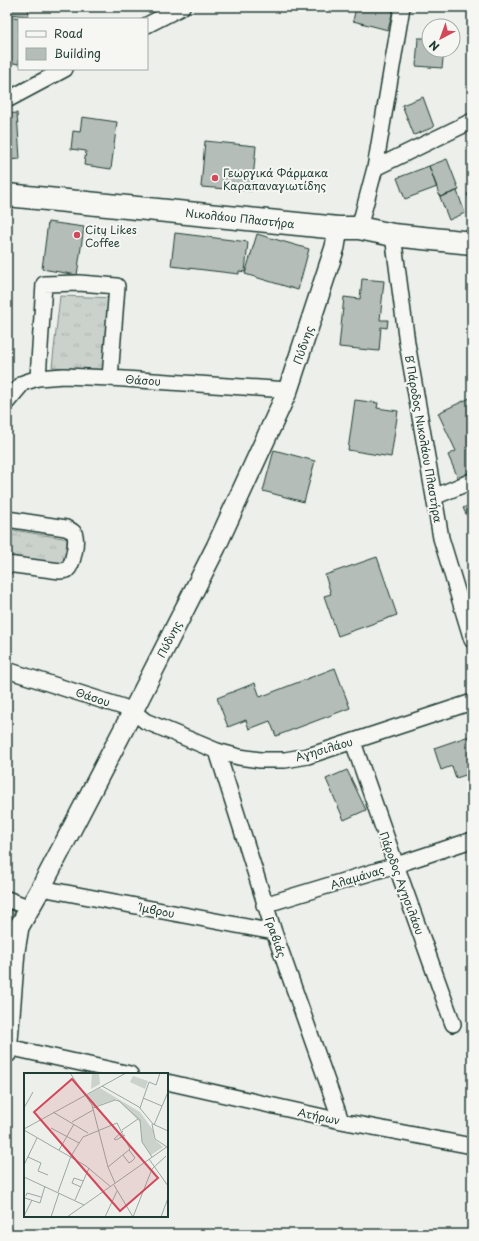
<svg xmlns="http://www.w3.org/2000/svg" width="479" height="1241" font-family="'Playpen Sans',sans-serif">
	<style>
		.grass { fill: url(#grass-tufts); stroke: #758880 }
		.park { fill: url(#park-crowns); stroke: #758880 }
		.building { fill: #b4bdb8; stroke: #1f3d34 }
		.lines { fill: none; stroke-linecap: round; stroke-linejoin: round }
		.minor-casing { stroke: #1f3d34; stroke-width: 18 }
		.tertiary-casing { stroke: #1f3d34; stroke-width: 22 }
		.secondary-casing { stroke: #1f3d34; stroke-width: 25 }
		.minor { stroke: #f6f6f2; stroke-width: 15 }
		.tertiary { stroke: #f6f6f2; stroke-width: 19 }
		.secondary { stroke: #f6f6f2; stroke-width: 22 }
		.poi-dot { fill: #d1495b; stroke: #f6f6f2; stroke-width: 1.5 }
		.labels { text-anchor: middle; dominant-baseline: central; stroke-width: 4; stroke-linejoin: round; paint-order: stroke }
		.poi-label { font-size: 11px; fill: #1f3d34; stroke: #f6f6f2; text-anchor: start }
		.street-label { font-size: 11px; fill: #1f3d34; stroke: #f6f6f2 }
		.inset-road { fill: none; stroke: #9ba8a1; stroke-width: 1 }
		.view { fill: #d1495b; fill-opacity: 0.15; stroke: #d1495b; stroke-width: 2 }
		.inset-edge { fill: none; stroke: #1f3d34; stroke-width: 2 }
	</style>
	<defs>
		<pattern id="grass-tufts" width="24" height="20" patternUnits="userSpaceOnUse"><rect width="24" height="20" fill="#cbd2cc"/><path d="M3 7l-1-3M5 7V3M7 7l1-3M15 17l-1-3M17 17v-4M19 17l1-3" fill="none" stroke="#aeb5b0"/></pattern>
		<pattern id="park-crowns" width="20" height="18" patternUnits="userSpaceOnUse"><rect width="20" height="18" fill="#cbd2cc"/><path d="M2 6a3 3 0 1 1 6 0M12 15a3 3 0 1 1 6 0" fill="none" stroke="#aeb5b0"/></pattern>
	</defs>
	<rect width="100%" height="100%" fill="#edefea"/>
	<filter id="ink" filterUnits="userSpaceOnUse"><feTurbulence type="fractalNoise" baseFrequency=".025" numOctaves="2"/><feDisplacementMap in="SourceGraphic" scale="8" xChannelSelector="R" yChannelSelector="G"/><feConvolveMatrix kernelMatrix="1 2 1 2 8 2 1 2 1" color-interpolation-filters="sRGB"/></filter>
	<g filter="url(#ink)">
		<path class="grass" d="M60 296 117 298 108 370 52 367Z
			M7 529 75 540 68 570 7 559Z"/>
		<path class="park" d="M7 904 21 909 7 959Z"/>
		<path class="building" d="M7 7H29L28 16 7 14Z
			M356 7H394L388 30 353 21Z
			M7 16 25 19H19V64L7 62Z
			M418 38H429V50H444L442 68 416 66Z
			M423 97 434 127 414 135 402 105Z
			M17 113 20 159 7 160V114Z
			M82 117 117 122 111 169 84 165 86 151 71 149 73 131 80 132Z
			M205 141 256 146 252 191 201 187Z
			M447 159 459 190 440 197 429 166Z
			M429 166 437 187 405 199 397 178Z
			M457 191 465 213 449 220 440 197Z
			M472 192V205L467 194Z
			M48 222 84 227 77 275 42 269Z
			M175 233 248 242 245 272 239 271V274L171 266Z
			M257 234 309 249 298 290 245 274Z
			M362 279 384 281 380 320H388L387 328 381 327 379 351 339 347 344 297 360 299Z
			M472 397V471L458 478 448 455 456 451 438 413Z
			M355 400 378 403 377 408 398 411 391 457 348 450Z
			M274 450 315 461 304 502 263 491Z
			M472 504V526L463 508Z
			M377 557 397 615 338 636 324 596 331 594 325 575Z
			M335 668 350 708 276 736 270 721 249 729 246 720 228 727 217 698 255 683 260 697Z
			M472 735V773L456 778 452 766 441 770 434 748Z
			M347 770 366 810 344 820 326 779Z"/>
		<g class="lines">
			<g class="minor-casing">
				<path id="minor" d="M147 25 182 7
					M7 100 65 69
					M375 168 472 121
					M359 228 375 168 402 7
					M393 235 407 343 434 497 441 538 472 640
					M38 378 44 284 79 283 117 286 110 378
					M7 402 23 383 38 378 64 376 110 378 288 390
					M434 497 472 481
					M7 519 66 528C69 530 72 530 74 533 78 540 73 565 67 570 66 570 62 571 60 571L7 564
					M7 670 123 707 133 711 145 721 217 751 239 757 260 760H285L308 756 472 702
					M353 742 396 865 453 1024
					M217 751 274 932 341 1121
					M41 888 274 932
					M7 899 30 908
					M264 905 396 865 472 840
					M8 1047 130 1074
					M167 1082 341 1121 472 1146"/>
			</g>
			<g class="tertiary-casing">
				<path id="tertiary" d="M7 1053 15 951 19 927 41 888 133 711 216 547 288 390 335 247 338 228"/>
			</g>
			<g class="secondary-casing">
				<path id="secondary" d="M7 195 338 228H359L393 235 472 243"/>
			</g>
			<use href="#minor" class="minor"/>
			<use href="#tertiary" class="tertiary"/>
			<use href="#secondary" class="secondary"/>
		</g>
	</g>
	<g class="poi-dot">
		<circle cx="215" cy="178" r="4"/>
		<circle cx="77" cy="235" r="4"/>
	</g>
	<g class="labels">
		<g class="poi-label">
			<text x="223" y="172">Γεωργικά Φάρμακα<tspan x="223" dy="13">Καραπαναγιωτίδης</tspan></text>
			<text x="85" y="229">City Likes<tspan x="85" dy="13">Coffee</tspan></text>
		</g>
		<g class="street-label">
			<text transform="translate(240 218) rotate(6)">Νικολάου Πλαστήρα</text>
			<text transform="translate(303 345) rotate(-71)">Πύδνης</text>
			<text transform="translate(143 380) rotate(4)">Θάσου</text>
			<text transform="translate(424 439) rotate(80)">Β΄ Πάροδος Νικολάου Πλαστήρα</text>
			<text transform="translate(169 639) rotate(-63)">Πύδνης</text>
			<text transform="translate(93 697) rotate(18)">Θάσου</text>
			<text transform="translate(324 749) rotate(-16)">Αγησιλάου</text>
			<text transform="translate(357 877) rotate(-17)">Αλαμάνας</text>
			<text transform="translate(402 883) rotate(70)">Πάροδος Αγησιλάου</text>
			<text transform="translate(157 910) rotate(11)">Ίμβρου</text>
			<text transform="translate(276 937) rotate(71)">Γραβιάς</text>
			<text transform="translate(319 1116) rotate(12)">Ατήρων</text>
		</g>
	</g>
	<g transform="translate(24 1073)">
		<rect width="144" height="144" fill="#edefea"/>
		<path d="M68 0H75L76 11 67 16Z" fill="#cbd2cc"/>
		<path d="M76 15 116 39 129 57 130 66 139 74 127 82 118 69 116 49 93 26 70 34 63 22Z" fill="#cbd2cc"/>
		<path d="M109 3 124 8 121 16 106 9Z" fill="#cbd2cc"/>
		<path class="inset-road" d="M46 0 68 32 84 94 91 110M78 13 115 34 129 51 144 58M119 25 138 33M0 35 9 19M69 35 91 27 95 28 116 47 118 69 128 84M116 35 125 9 132 12 136 0M29 39 64 60M48 49 69 37M128 51 131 66 143 74M130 52 144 19M27 55 55 70M0 56 102 0M0 57 62 93 87 114M98 57 114 46M99 58 90 66 92 67 101 62M35 77 50 51M99 82 105 90 108 88 111 85 105 77M4 84 17 90 14 98 24 102M125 86 144 113M0 92 13 65M0 104 60 132M90 112 109 144M57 114 48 110 50 105 59 108M34 119 47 83 59 64 93 50 106 76 84 94M0 123 1 125 16 130 21 113M2 123 3 120 17 124M51 127 65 95M0 143 8 127M27 144 35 120M43 144 144 73M81 144 93 118M109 144 128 96 142 83M137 144 144 125"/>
		<path class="view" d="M48 6 134 105 96 138 10 39Z"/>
		<rect width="144" height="144" class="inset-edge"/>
	</g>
	<rect width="479" height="1241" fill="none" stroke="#f6f6f2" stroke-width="24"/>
	<rect x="12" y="12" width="455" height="1217" fill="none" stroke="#1f3d34" stroke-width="1.5" filter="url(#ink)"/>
	<rect x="18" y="18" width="130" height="52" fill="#f6f6f2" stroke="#a0aca6"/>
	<rect x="26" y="31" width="20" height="6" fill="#f6f6f2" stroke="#a0aca6"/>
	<text x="54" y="38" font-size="12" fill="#1f3d34">Road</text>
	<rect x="26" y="48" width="20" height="12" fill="#b4bdb8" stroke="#a0aca6"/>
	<text x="54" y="58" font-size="12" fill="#1f3d34">Building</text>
	<g transform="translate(441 38) rotate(221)"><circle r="19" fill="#f6f6f2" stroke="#a0aca6"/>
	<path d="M0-3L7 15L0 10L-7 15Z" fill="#d1495b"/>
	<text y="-6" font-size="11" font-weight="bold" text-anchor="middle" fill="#1f3d34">N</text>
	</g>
</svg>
